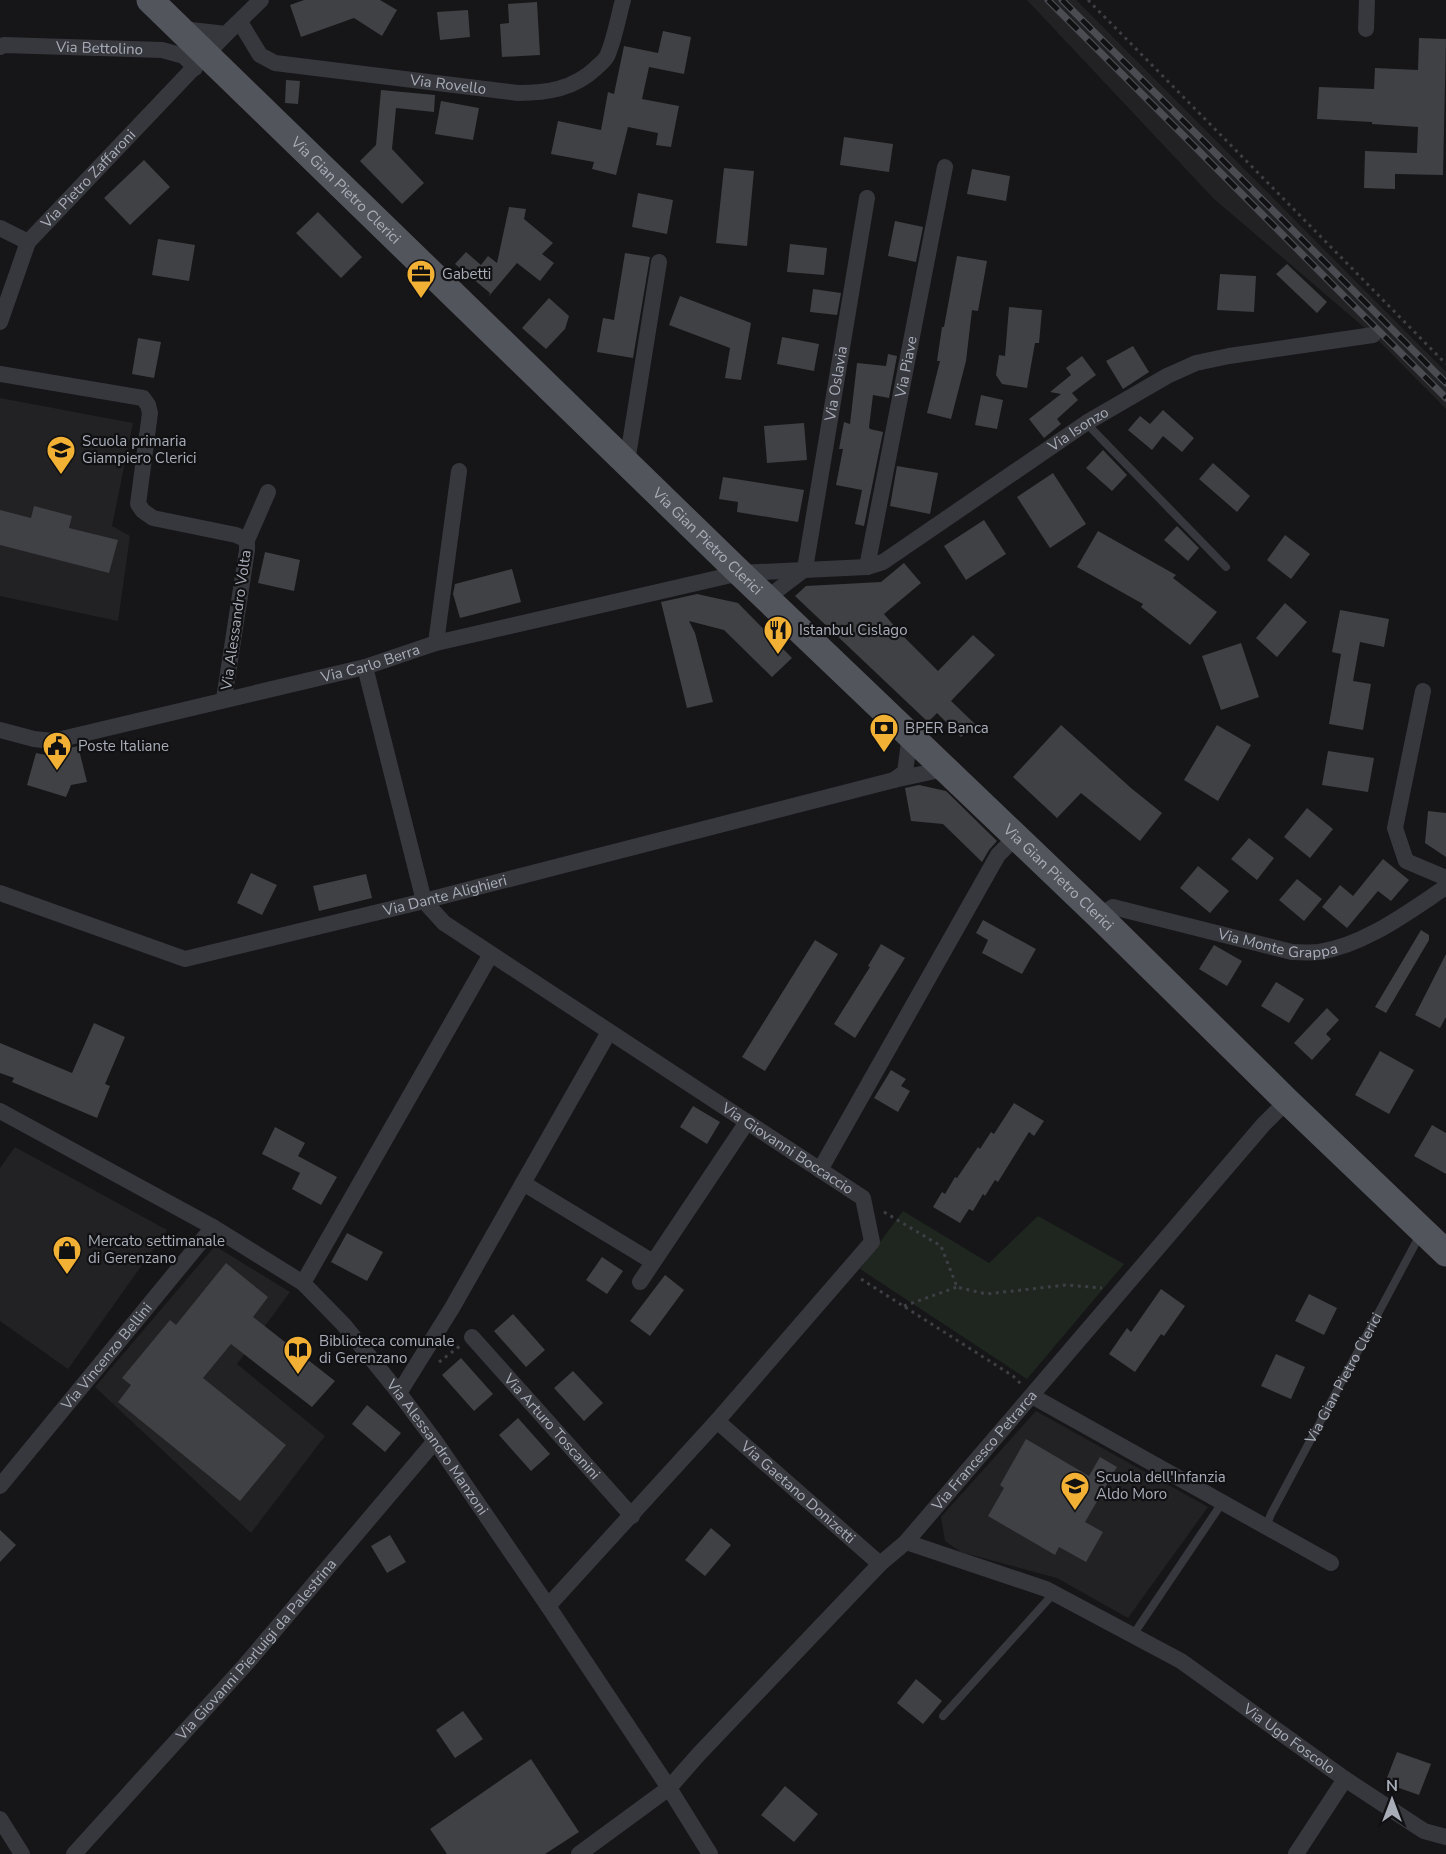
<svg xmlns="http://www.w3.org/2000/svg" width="1446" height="1854" font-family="'Nunito Sans',sans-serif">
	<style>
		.built { fill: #222225 }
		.green { fill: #1e261f }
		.building { fill: #404145 }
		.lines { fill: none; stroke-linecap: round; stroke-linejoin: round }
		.path { stroke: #3d3f44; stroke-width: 3; stroke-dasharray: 3 4.5; stroke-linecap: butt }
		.service { stroke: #37383d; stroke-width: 8 }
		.minor { stroke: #37383d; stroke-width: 16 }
		.primary { stroke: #53555c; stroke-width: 27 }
		.rail-casing { stroke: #4a4c52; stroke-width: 7 }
		.rail { stroke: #111113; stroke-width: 4.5; stroke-dasharray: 14; stroke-linecap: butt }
		.labels { text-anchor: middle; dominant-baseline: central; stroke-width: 4.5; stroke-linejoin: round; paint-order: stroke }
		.street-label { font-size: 15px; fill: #a8adb8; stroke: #111113 }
		.poi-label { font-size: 15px; fill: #a8adb8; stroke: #111113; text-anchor: start }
	</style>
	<rect width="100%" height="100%" fill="#161618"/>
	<path class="built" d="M1027 0H1076L1446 372V409L1373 335 1214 199Z
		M0 398 133 423 112 526 130 536 118 621 0 596Z
		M15 1147 167 1230 68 1369 0 1321V1168Z
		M215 1246 290 1292 237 1364 325 1436 251 1533 95 1387Z
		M1036 1411 1208 1507 1128 1618 1057 1578 961 1552 945 1541 941 1517Z"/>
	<path class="green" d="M903 1211 989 1263 1038 1216 1124 1264 1027 1379 860 1269Z"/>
	<path class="building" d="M304 0H380L397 10 382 36 354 18 301 37 290 5Z
		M537 2 540 55 502 57 500 24 509 23 508 4Z
		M468 10 470 37 440 40 437 12Z
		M663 31 691 37 684 74 649 67 642 99 679 106 671 147 656 145 658 133 628 127 616 175 592 169 594 162 551 154 558 121 601 130 608 92 614 94 624 46 658 53Z
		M1419 38 1446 39 1443 175 1395 174V189L1364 188 1365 151 1417 153 1418 127 1372 124V122L1317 119 1319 87 1374 89 1375 68 1418 70Z
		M286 80 300 81 298 104 285 103Z
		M381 90 435 95 434 112 396 108 392 149 424 183 402 204 360 161 376 145Z
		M441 101 479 108 473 140 435 134Z
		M844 137 893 144 889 172 840 165Z
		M144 160 170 187 130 225 104 198Z
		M724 168 754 171 747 246 716 243Z
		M972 169 1010 176 1006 201 967 194Z
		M638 193 673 200 667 234 632 227Z
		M509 207 526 209 524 219 553 243 542 254 554 263 540 281 517 263 489 296 490 293 455 264 466 252 481 265 488 256 497 263Z
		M318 212 362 257 341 278 296 233Z
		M895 221 923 227 916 262 888 256Z
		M158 239 195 245 189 281 152 275Z
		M790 244 827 248 824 275 787 272Z
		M625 253 650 257 633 358 597 352 603 318 614 320Z
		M957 256 987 261 978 311 972 310 966 361 951 419 927 413 940 361H937L942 327H944Z
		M1287 264 1327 302 1317 313 1276 274Z
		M1220 274 1256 276 1254 312 1217 310Z
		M813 289 841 293 837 315 810 312Z
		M680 296 751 323 741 380 725 378 730 348 669 325Z
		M549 298 569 316 565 329 546 349 522 328Z
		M1009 307 1042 310 1039 343H1035L1027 388 1002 384 996 375 999 355 1005 356Z
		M782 337 819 344 814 371 777 364Z
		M138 338 161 342 154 378 132 374Z
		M1133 346 1149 372 1123 389 1106 361Z
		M888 354 897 356 889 398 873 395 869 427 870 429 883 432 864 526 855 524 862 490 836 485 843 449H839L844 422 850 424 857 363 886 366Z
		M1082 356 1096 375 1072 393 1078 400 1057 419 1061 424 1044 438 1029 419 1061 394 1050 392 1071 375 1066 368Z
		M981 395 1003 400 997 429 975 425Z
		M1163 410 1194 438 1182 452 1163 436 1152 450 1128 430 1140 416 1150 424Z
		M804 423 807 460 767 463 764 426Z
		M1103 450 1127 475 1112 491 1086 468Z
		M1213 463 1250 496 1237 512 1199 479Z
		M897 466 938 473 930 514 890 506Z
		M1053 473 1086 524 1050 548 1017 497Z
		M723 477 804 490 798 522 737 512 738 502 719 499Z
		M34 506 72 516 69 528 118 540 109 573 0 545V510L31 518Z
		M984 520 1006 554 966 580 944 546Z
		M1177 526 1199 548 1188 561 1164 540Z
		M1098 531 1176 575 1173 578 1217 612 1190 645 1141 607 1143 604 1077 567Z
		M1285 535 1310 554 1291 579 1267 560Z
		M265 552 300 560 294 591 258 583Z
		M904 563 921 583 884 614 902 635 938 671 973 635 995 655 951 701 975 724 961 737 937 713 928 722 795 596 806 586 881 582Z
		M512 569 521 602 460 618 453 594 455 584Z
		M697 594 738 603 792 658 772 677 724 630 689 621 695 633 713 702 687 708 661 602Z
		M1285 603 1307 622 1277 657 1256 638Z
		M1340 610 1389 619 1384 647 1360 642 1353 681 1371 684 1363 730 1329 724 1341 654 1332 652Z
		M1241 643 1259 697 1221 710 1202 656Z
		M1061 725 1131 788 1162 813 1140 841 1081 793 1057 818 1013 777Z
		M1217 725 1251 745 1218 801 1184 780Z
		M78 746 87 782 71 785 66 797 27 785 36 753 56 757V751Z
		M1328 751 1374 758 1368 792 1322 785Z
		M919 785 946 791 997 841 989 850 982 862 943 824 911 821 905 788Z
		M1307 808 1333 829 1310 858 1284 837Z
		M1428 811 1446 813V857L1425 843Z
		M1249 838 1274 858 1257 880 1231 859Z
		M1383 859 1409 880 1391 901 1378 891 1347 928 1322 907 1340 885 1353 896Z
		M1198 866 1229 891 1210 913 1180 888Z
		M251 873 277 885 262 915 237 903Z
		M366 874 372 898 319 911 313 886Z
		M1297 879 1322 899 1304 921 1279 900Z
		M983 920 1036 949 1022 974 982 953 988 940 976 933Z
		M1421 930 1429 935V940L1386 1013 1375 1007Z
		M815 940 838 954 765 1071 742 1057Z
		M881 944 905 958 855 1038 834 1024 870 967 868 966Z
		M1214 945 1242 961 1227 986 1199 969Z
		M1446 954V1017L1440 1028 1415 1015Z
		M1276 982 1304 999 1289 1023 1261 1006Z
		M1327 1008 1339 1020 1326 1034 1331 1039 1312 1060 1294 1043Z
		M94 1023 125 1037 105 1084 110 1086 97 1118 12 1082 14 1078 0 1073V1043L72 1073Z
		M1380 1051 1414 1070 1389 1114 1355 1095Z
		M891 1070 906 1079 901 1086 910 1091 898 1112 874 1098Z
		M1014 1103 1044 1121 1034 1136 1029 1132 998 1182 995 1180 985 1196 983 1194 973 1211 969 1209 960 1223 933 1207 942 1192 945 1194 955 1177 957 1178 978 1147 980 1149 991 1132 994 1134Z
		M693 1106 720 1122 707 1144 680 1127Z
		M1432 1125 1446 1133V1174L1414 1156Z
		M275 1127 305 1143 298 1156 337 1177 321 1205 292 1189 300 1173 262 1154Z
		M347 1233 383 1252 367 1281 331 1262Z
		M602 1257 623 1271 607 1294 586 1280Z
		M226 1263 268 1297 253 1317 335 1381 312 1407 231 1344 203 1378 286 1445 240 1501 118 1402 131 1385 122 1378 170 1320 176 1325Z
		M665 1275 684 1290 650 1336 630 1321Z
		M1161 1289 1185 1306 1164 1336 1161 1334 1135 1372 1109 1354 1127 1328 1131 1332Z
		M1309 1294 1337 1308 1324 1335 1295 1321Z
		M513 1314 545 1350 526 1367 494 1331Z
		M1276 1354 1305 1367 1291 1399 1261 1386Z
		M461 1358 493 1394 474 1411 442 1375Z
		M573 1371 603 1403 584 1421 554 1388Z
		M367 1405 401 1433 385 1452 352 1424Z
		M518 1418 550 1454 531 1471 499 1435Z
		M1026 1439 1089 1476 1100 1457 1117 1467 1085 1522 1103 1532 1086 1562 1059 1547 1055 1555 988 1516 1004 1488 1000 1485Z
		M711 1528 731 1545 705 1576 685 1560Z
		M0 1530 16 1545 0 1562Z
		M390 1535 406 1562 387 1573 371 1546Z
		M916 1679 942 1701 923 1724 897 1703Z
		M463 1711 483 1739 455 1758 436 1730Z
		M1397 1752 1431 1764 1419 1795 1385 1783Z
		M531 1759 579 1832 545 1854H447L430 1829Z
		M785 1786 818 1814 794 1842 761 1815Z"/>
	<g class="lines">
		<path class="path" d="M1088 0 1446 364
			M884 1212 941 1246 957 1287 986 1294 1066 1285 1102 1288
			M861 1279 1013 1376 1021 1384
			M904 1306 957 1287
			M439 1362 460 1346"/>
		<g class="service">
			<path d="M1086 423 1226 567"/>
			<path id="s1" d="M1266 1527 1271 1514 1421 1233"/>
			<path d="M1133 1635 1222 1503"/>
			<path d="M943 1716 1054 1593"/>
		</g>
		<g class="minor">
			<path id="s2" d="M240 22 260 55 275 63 518 93C547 93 574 89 596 68 600 64 606 60 608 54 615 37 618 18 623 0"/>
			<path d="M182 29 226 34"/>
			<path d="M1366 29 1367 0"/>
			<path id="s3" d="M0 47 4 45 162 50 184 56 195 68"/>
			<path d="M0 228 28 242"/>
			<path id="s4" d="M0 322 28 242 226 34 261 0"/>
			<path d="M0 374 143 398 148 405 150 413 138 504 143 511 153 518 236 535 247 540V550L224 699"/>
			<path d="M627 462 659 262"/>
			<path d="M247 540 268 492"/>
			<path id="s5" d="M867 567 945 167"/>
			<path id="s6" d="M805 569 867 198"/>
			<path d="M767 598 805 569"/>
			<path d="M436 643 459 471"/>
			<path id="s7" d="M365 667 424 901 444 923 863 1198 872 1242 717 1421 548 1606"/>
			<path d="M1423 691 1395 828 1406 861 1446 878"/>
			<path id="s8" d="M0 730 34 739 53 741 365 667 436 643 740 573 867 567 883 562 1086 423 1167 376 1196 363 1229 356 1373 335"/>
			<path d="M894 780 905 772 910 735"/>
			<path id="s9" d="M0 893 185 959 424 901 894 780 944 769"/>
			<path id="s10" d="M1099 916 1113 907 1292 952C1301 952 1310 953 1319 952 1365 945 1408 912 1446 887"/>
			<path id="s11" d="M0 1111 213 1227 303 1283 344 1325 399 1393 435 1441 548 1606 669 1788 710 1854"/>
			<path d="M820 1170 998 855 1016 837"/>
			<path d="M523 1183 653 1262"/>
			<path d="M640 1282 747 1122"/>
			<path d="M303 1283 491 954"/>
			<path id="s12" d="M472 1337 632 1516"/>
			<path d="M399 1393 452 1308 609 1032"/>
			<path d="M1032 1396 1331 1563"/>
			<path id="s13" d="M717 1421 880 1564"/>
			<path id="s14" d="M0 1486 213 1227"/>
			<path id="s15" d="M906 1542 1046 1589 1181 1661 1345 1779 1424 1831 1446 1837"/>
			<path d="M0 1819 22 1854"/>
			<path id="s16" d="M74 1854 247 1663 435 1441"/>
			<path id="s17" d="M579 1854 669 1788 698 1755 880 1564 906 1542 1263 1125 1287 1101"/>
			<path d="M1296 1854 1345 1779"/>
		</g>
		<path class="primary" id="s18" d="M150 0 740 573 1099 916 1287 1101 1446 1253"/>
		<g class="rail-casing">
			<path id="rail" d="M1048 0 1446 398
				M1062 0 1446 383"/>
		</g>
		<use href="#rail" class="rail"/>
	</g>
	<defs>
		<g id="office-pin" transform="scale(1.5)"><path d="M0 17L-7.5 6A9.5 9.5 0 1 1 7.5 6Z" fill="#f2b134" stroke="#111113"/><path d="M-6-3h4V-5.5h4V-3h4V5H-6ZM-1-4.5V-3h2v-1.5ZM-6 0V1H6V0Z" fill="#111"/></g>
		<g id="school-pin" transform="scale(1.5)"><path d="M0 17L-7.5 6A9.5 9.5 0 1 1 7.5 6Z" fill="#f2b134" stroke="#111113"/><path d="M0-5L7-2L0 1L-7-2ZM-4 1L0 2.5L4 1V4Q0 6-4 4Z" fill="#111"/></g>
		<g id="restaurant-pin" transform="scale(1.5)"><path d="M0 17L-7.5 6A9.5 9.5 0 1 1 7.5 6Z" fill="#f2b134" stroke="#111113"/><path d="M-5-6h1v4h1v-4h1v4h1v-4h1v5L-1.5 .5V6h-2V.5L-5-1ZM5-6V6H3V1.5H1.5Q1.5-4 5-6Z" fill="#111"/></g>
		<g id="bank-pin" transform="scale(1.5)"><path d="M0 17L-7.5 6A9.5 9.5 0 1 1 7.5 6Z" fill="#f2b134" stroke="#111113"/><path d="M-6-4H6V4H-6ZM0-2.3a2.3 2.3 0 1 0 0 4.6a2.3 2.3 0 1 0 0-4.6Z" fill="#111"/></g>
		<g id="civic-pin" transform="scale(1.5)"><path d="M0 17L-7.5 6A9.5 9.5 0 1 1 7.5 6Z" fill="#f2b134" stroke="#111113"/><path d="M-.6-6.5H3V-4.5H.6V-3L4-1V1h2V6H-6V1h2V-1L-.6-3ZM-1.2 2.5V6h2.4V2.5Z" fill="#111"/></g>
		<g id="shop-pin" transform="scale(1.5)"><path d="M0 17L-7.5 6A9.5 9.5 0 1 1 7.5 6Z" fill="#f2b134" stroke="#111113"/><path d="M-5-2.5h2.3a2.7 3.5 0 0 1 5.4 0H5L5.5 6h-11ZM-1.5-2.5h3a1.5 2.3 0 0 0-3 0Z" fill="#111"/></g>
		<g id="library-pin" transform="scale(1.5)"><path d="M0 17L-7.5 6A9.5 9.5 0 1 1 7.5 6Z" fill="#f2b134" stroke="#111113"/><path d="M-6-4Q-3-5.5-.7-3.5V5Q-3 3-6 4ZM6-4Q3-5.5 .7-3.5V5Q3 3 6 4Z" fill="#111"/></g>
	</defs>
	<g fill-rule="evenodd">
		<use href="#office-pin" x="421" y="274"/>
		<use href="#school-pin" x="61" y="450"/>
		<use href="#restaurant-pin" x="778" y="630"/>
		<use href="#bank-pin" x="884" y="728"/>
		<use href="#civic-pin" x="57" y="746"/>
		<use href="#shop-pin" x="67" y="1250"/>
		<use href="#library-pin" x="298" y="1350"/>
		<use href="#school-pin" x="1075" y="1486"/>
	</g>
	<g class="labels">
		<g class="street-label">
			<text stroke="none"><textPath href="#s3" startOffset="100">Via Bettolino</textPath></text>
			<text stroke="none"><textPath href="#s2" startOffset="230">Via Rovello</textPath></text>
			<text stroke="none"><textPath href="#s4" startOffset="172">Via Pietro Zaffaroni</textPath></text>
			<text stroke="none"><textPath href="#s18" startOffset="273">Via Gian Pietro Clerici</textPath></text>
			<text stroke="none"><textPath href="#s5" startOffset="204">Via Piave</textPath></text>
			<text stroke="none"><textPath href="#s6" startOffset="188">Via Oslavia</textPath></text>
			<text stroke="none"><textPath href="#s8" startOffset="1142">Via Isonzo</textPath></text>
			<text stroke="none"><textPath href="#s18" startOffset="777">Via Gian Pietro Clerici</textPath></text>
			<text transform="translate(236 620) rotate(-82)">Via Alessandro Volta</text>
			<text stroke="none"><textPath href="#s8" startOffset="381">Via Carlo Berra</textPath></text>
			<text stroke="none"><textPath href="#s18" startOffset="1263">Via Gian Pietro Clerici</textPath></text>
			<text stroke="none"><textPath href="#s9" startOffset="464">Via Dante Alighieri</textPath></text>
			<text stroke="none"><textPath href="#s10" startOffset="186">Via Monte Grappa</textPath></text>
			<text stroke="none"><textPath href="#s7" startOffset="682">Via Giovanni Boccaccio</textPath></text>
			<text stroke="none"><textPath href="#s14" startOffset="168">Via Vincenzo Bellini</textPath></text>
			<text stroke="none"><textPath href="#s1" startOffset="168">Via Gian Pietro Clerici</textPath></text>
			<text stroke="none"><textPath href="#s12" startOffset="120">Via Arturo Toscanini</textPath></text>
			<text stroke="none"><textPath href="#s11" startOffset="561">Via Alessandro Manzoni</textPath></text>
			<text stroke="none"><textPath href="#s17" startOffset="574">Via Francesco Petrarca</textPath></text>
			<text stroke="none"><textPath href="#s13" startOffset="108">Via Gaetano Donizetti</textPath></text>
			<text stroke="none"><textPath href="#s16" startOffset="274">Via Giovanni Pierluigi da Palestrina</textPath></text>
			<text stroke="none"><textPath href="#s15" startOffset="434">Via Ugo Foscolo</textPath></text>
		</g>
		<g class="poi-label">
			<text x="442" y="274">Gabetti</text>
			<text x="82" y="441">Scuola primaria<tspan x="82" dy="17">Giampiero Clerici</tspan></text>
			<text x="799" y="630">Istanbul Cislago</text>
			<text x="905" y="728">BPER Banca</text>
			<text x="78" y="746">Poste Italiane</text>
			<text x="88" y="1241">Mercato settimanale<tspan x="88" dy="17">di Gerenzano</tspan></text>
			<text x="319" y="1341">Biblioteca comunale<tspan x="319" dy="17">di Gerenzano</tspan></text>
			<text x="1096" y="1477">Scuola dell'Infanzia<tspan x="1096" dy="17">Aldo Moro</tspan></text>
		</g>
	</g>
	<g transform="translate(1392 1800)" stroke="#111113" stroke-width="4.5" paint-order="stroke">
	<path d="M0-4.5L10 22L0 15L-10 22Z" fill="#a8adb8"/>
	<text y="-9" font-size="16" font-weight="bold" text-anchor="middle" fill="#a8adb8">N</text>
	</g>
</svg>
